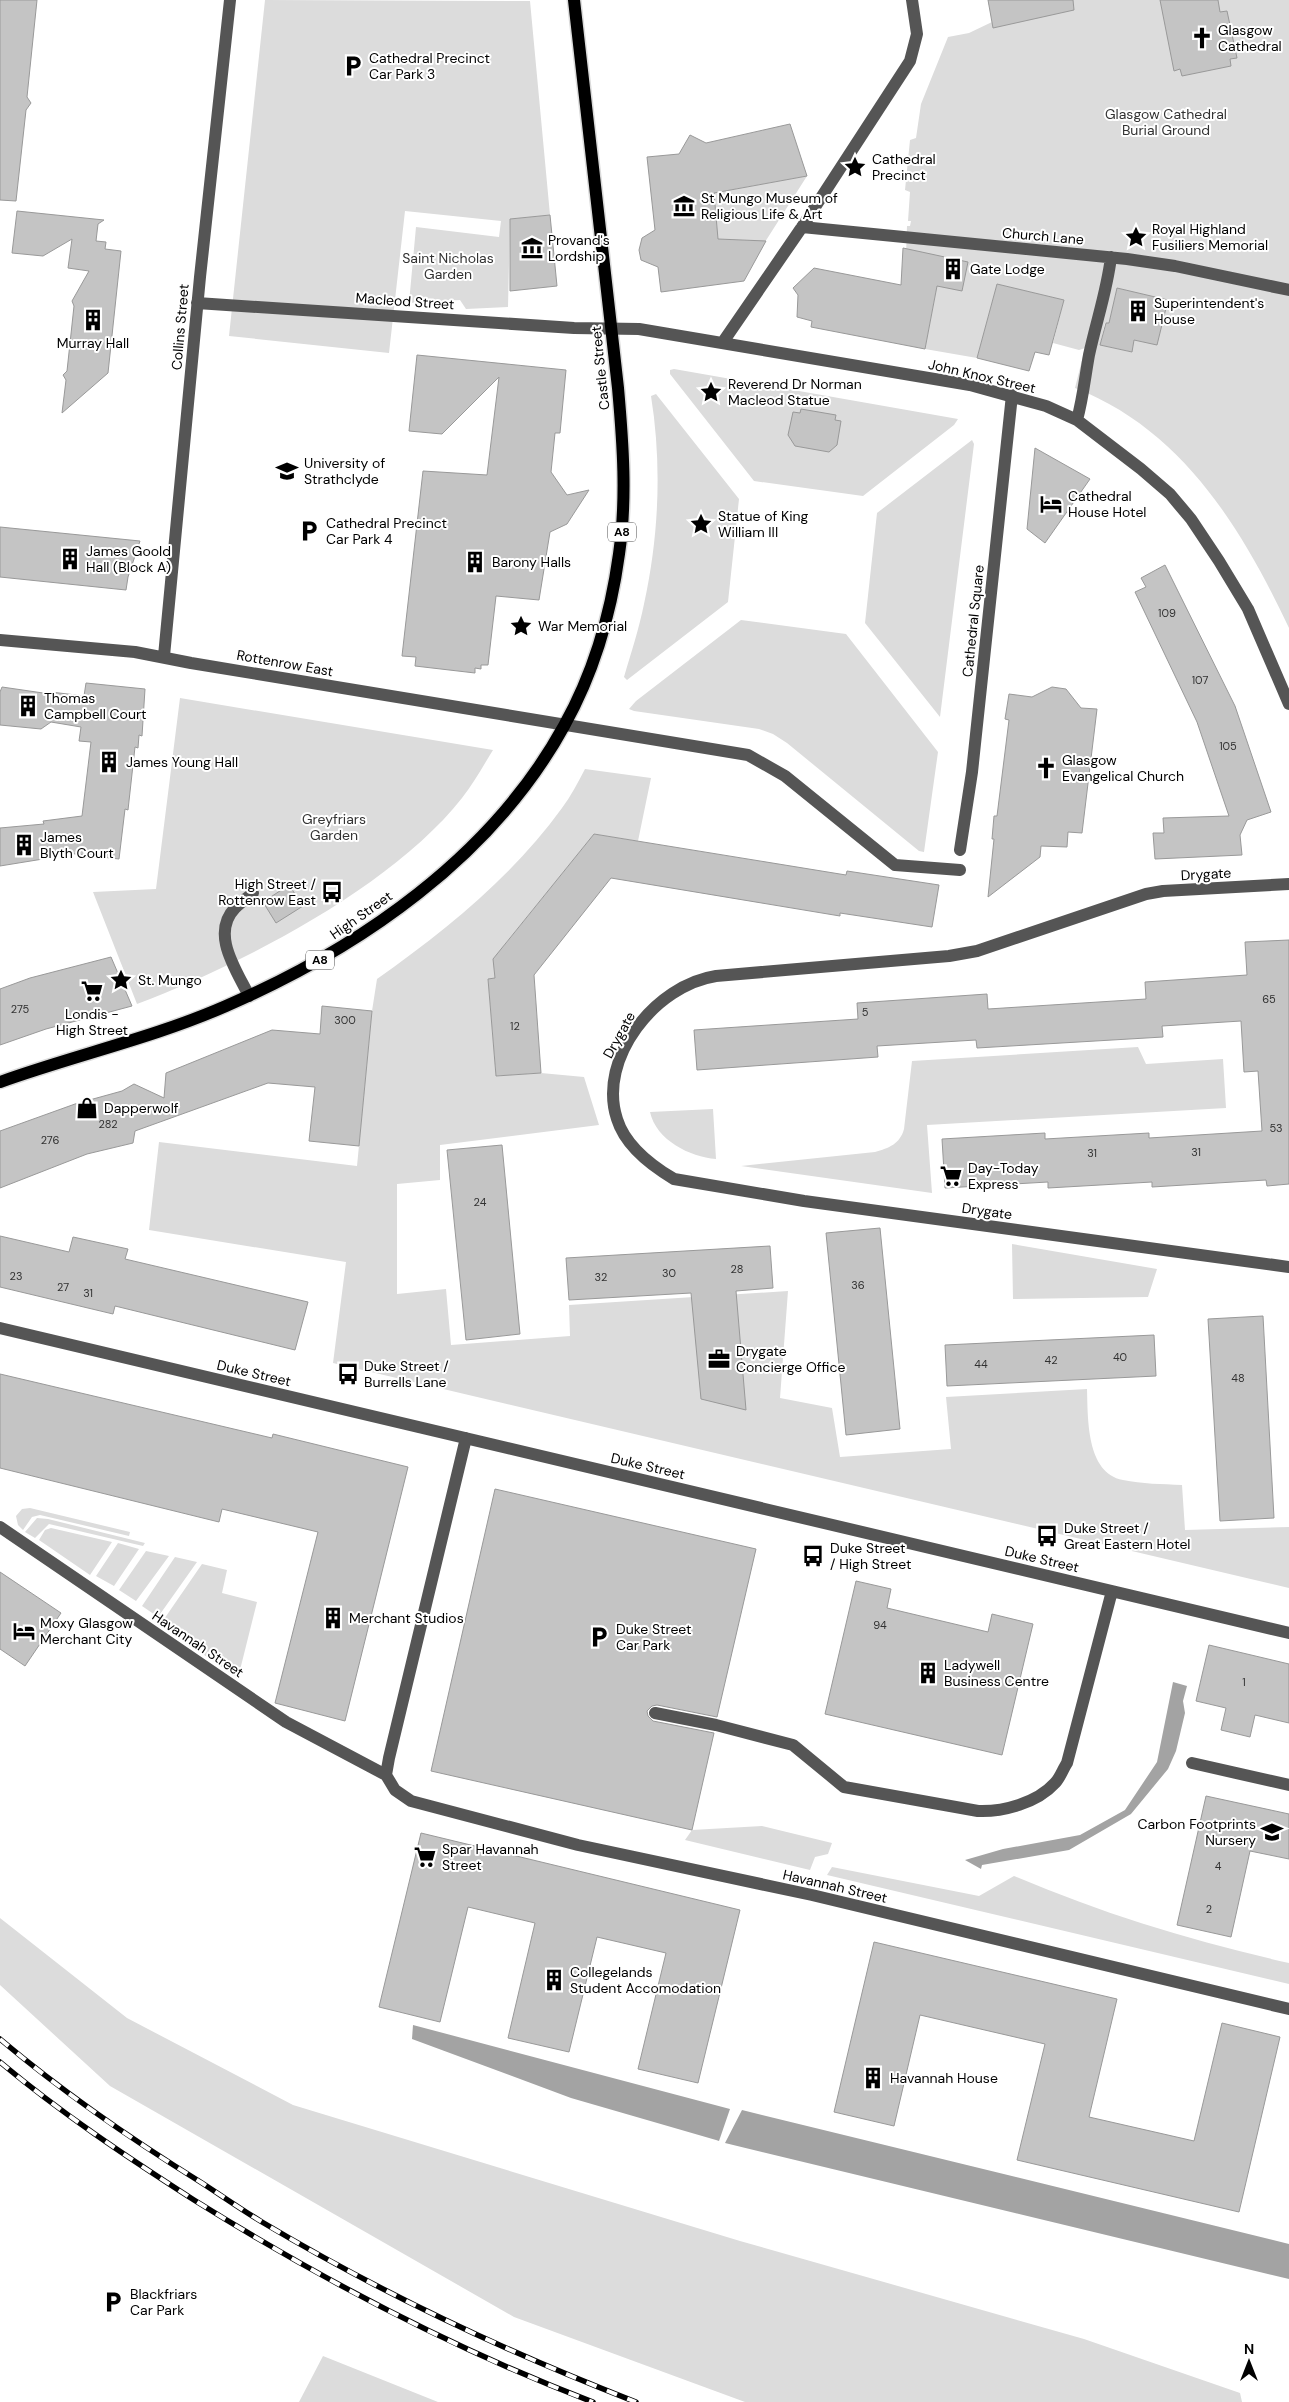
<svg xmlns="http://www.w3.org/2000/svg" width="1289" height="2402" font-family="'DM Sans',sans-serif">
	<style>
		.green { fill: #dcdcdc; fill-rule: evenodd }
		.water { fill: #a3a3a3 }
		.building { fill: #c4c4c4; stroke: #999 }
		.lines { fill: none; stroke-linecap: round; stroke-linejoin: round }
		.major-casing { stroke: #dbdbdb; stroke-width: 15 }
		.minor { stroke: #555; stroke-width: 12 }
		.major { stroke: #000; stroke-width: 12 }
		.rail-casing { stroke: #000; stroke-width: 5.5 }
		.rail { stroke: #fff; stroke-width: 4; stroke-dasharray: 11; stroke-linecap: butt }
		.labels { text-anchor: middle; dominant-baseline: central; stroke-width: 4; stroke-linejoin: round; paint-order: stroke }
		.number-label { font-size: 11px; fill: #313131 }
		.shield { fill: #fff; stroke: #4c4c4c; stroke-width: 1 }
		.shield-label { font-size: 12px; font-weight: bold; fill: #000 }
		.poi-label { font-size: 14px; fill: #000; stroke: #fff; text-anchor: start }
		.park-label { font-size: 14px; fill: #333; stroke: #fff }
		.street-label { font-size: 14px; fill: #000; stroke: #fff }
	</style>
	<rect width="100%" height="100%" fill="#fff"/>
	<path class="green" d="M265 0 530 1 550 215 510 219 508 307 466 309 460 300 409 303 416 227 499 237 501 221 405 211 389 353 229 336Z
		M988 0H1289V628C1242 529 1183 430 1075 388L1085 348 1079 350 1053 343 1064 300 997 284 977 358 925 349 936 292 905 286 907 226H910L911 221H908L910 192 905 190 910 140 916 138 921 104 948 37 969 33 992 22ZM1117 288 1168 300 1157 344 1134 340 1131 352 1100 345 1105 323H1109Z
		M807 176 765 242 721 284 714 193Z
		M674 369 958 419 954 425 863 496 754 481 670 374V370Z
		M656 394 739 499 728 602 627 680 624 677C631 653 639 629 644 604 659 536 662 464 651 396Z
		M972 440 974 444 940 717 865 623 877 513Z
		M741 620 846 634 938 752 924 852 919 851 787 743 773 734 759 729 634 711 629 709 636 701Z
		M180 698 493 750C483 766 474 783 462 798 392 887 243 964 137 1004L93 892 156 889Z
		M585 769 651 778 638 841 594 834 504 945 495 978 488 979 496 1076 541 1073 584 1077 599 1125 440 1145V1180L397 1184V1294L446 1289 451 1345 570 1336 569 1305 788 1291 780 1398 832 1408 840 1457 951 1449 946 1397 1087 1389C1088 1418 1086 1473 1123 1480 1142 1484 1162 1484 1182 1485L1185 1530 1289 1527V1588L333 1363 346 1262 149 1230 159 1142 357 1166 372 1011 377 979C446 930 512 877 562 808 571 796 578 782 585 769Z
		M1138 1047 1146 1064 1223 1059 1226 1108 927 1125 932 1193 741 1166 875 1152C889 1148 900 1144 904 1129L912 1061Z
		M713 1109 716 1159C690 1157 656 1140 650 1112Z
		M1012 1244 1157 1269 1148 1297 1013 1299Z
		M30 1508 130 1532 129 1536 40 1515 32 1517 23 1530 18 1525 16 1516 22 1509Z
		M37 1518 48 1519 145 1543 143 1546 49 1524 35 1538 25 1532Z
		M51 1528 112 1542 90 1575 39 1540 45 1530Z
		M118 1543 139 1549 114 1586 96 1576Z
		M146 1551 169 1556 136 1601 119 1590Z
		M175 1557 197 1562 158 1617 142 1606Z
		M202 1564 227 1570 222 1593 257 1602 238 1678 160 1625Z
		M762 1826 832 1843 828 1854 815 1857 810 1870 685 1840 692 1830Z
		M832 1867 979 1896 1014 1876C1103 1914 1195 1942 1289 1963V1984L827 1875Z
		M0 1918 127 2018 293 2105 740 2241 1084 2339 1240 2393 1242 2402H745L514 2317 110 2086 0 1985Z
		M323 2356 438 2402H299Z"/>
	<path class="water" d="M1173 1682 1187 1686 1183 1701 1185 1713 1176 1751 1168 1769 1131 1814 1069 1850 982 1865 981 1869 965 1860 1003 1849 1080 1835 1125 1810 1157 1762Z
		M413 2025 730 2109 719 2141 716 2140 571 2098 412 2039Z
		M742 2110 1289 2244V2279L725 2143Z"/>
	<path class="building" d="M0 0H37L27 97 31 103 26 110 16 201 0 200Z
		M988 0H1073L1074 10 993 28Z
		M1160 0H1218L1220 12 1227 11 1237 58 1230 59 1231 66 1182 76 1180 69 1174 71Z
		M790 124 807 176 714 193 718 239 766 241 744 281 661 292 658 267 641 260 639 250 642 238 655 230 647 157 679 154 690 135 706 143Z
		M17 211 104 220 98 224 96 241 106 242 105 249 121 251 108 373 62 413 66 380 63 375 67 371 74 306 72 301 89 271 68 268 72 239 43 256 12 253Z
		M550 215 557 286 510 291V219Z
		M903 248 968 262 962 291 937 286 925 349 811 327 812 321 797 317 798 295 793 288 814 268 901 285Z
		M997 284 1064 300 1049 355 1035 352 1029 371 977 358Z
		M1117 288 1168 300 1157 345 1134 340 1132 352 1100 345 1106 323H1109Z
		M417 355 566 370 560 433H555L551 472 567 495 589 490 567 524 550 532 539 600 496 596 488 665H481V669L475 668V673L415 666 416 657 402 656 423 471 487 475 499 377 442 434 409 431Z
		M801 409 836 415 835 420 841 421 837 445 829 452 795 446 788 435 793 412 800 413Z
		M1035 448 1090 479 1045 543 1027 529Z
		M0 527 140 541 128 577 126 590 0 577Z
		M1165 565 1235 706 1271 812 1247 820 1240 835 1242 855 1155 859 1153 833H1164L1163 818 1229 816 1197 722 1135 592 1146 587 1141 578Z
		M86 683 145 689 142 736 139 735 138 748 135 747 128 810 125 809 119 859 50 851 43 859 0 866V828L44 824 43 821 82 816 91 742 79 741 81 727 51 722 41 729 0 725V692L2 687 50 694 51 692 84 696Z
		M1052 687 1066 689 1081 708 1097 709 1082 833 1068 832 1067 847 1041 846 1040 857 988 897 994 839H992L994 816H997L1009 720 1005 719 1009 694 1032 697Z
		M594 834 846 875 847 871 939 885 932 927 840 913V916L611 878 534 975 541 1073 496 1076 488 979 495 978 493 959Z
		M289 885 303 906 276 923 263 902Z
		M1289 940V1184L1267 1186 1266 1180 1152 1187V1182L1048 1188V1182L945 1188 942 1139 1045 1133V1139L1149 1133V1138L1262 1131 1258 1071 1244 1072 1241 1021 1162 1026 1163 1037 977 1048 976 1040 877 1046 878 1057 697 1070 694 1030 858 1019 857 1003 987 994 988 1009 1146 999 1145 982 1247 975 1245 942Z
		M111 957 132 1006 46 1029 0 1045V989L30 978Z
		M322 1006 372 1011 359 1146 309 1141 315 1087 268 1083 135 1131 133 1143 87 1154 0 1188V1131L75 1104 122 1091 134 1084 164 1098 166 1073 272 1030 320 1034Z
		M502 1145 520 1334 466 1340 447 1150Z
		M880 1228 900 1429 846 1435 826 1233Z
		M0 1236 69 1252 73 1237 128 1249 125 1259 308 1302 295 1350 115 1306 113 1314 0 1287Z
		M770 1246 773 1288 736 1291 746 1410 701 1399 691 1293 569 1300 566 1258Z
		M1263 1316 1274 1518 1220 1521 1208 1319Z
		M1154 1335 1156 1376 947 1386 945 1345Z
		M0 1374 272 1438 273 1434 408 1467 345 1721 275 1703 318 1532 222 1509 219 1522 0 1468Z
		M495 1489 756 1549 717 1717 657 1705 652 1706 647 1711 648 1716 653 1721 714 1733 692 1830 431 1771Z
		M0 1572 61 1613 25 1666 0 1649Z
		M856 1581 891 1589 887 1608 988 1632 992 1614 1033 1624 1002 1755 825 1714Z
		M1209 1645 1289 1664V1723L1255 1715 1250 1737 1221 1730 1226 1708 1196 1701Z
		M1206 1796 1289 1814V1859L1250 1851 1231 1937 1177 1925Z
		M421 1833 740 1910 698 2083 638 2069 666 1953 597 1937 569 2052 508 2038 535 1923 468 1907 440 2022 379 2007Z
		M874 1942 1117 1999 1089 2117 1194 2141 1222 2023 1280 2037 1239 2212 1017 2160 1045 2044 920 2015 894 2126 834 2112Z"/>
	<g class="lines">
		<g class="major-casing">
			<path id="major" d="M0 1082C75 1055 153 1038 226 1006 360 948 492 857 564 726 593 674 611 613 619 554 627 499 623 444 618 388L574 0"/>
		</g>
		<path class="minor" d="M802 227 1127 259 1175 266 1289 290
			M197 303 574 328 639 329 970 385 1046 406 1077 420 1141 469 1170 494 1191 519 1219 561 1248 609 1289 704
			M723 342 802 227 910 61 917 34 912 0
			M1077 420C1083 398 1085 377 1089 355 1096 322 1107 291 1111 257
			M0 640 135 652 191 663 748 755 785 776 895 865 960 870
			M164 656 200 277 230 0
			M960 850 972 772 1012 395
			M1289 884 1163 891 1146 894 977 951 949 956 716 976C656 985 597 1058 617 1119 625 1145 652 1166 674 1179L804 1201 1289 1267
			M249 996C237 971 210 934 235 908 240 903 247 898 253 893
			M0 1328 1289 1633
			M466 1438 389 1758 386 1775 395 1790 411 1801 578 1845 812 1895 1289 2009
			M0 1527 286 1722 386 1775
			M655 1713 716 1725 793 1745 844 1787 978 1811C1003 1812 1037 1803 1055 1783 1060 1778 1063 1769 1067 1763L1112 1591
			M1192 1763 1289 1785"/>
		<use href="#major" class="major"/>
		<g class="rail-casing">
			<path id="rail" d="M0 2039C64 2093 131 2139 202 2183 222 2196 242 2210 262 2222 381 2293 507 2352 636 2402
				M0 2062C61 2113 127 2157 194 2200 321 2279 453 2349 593 2402"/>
		</g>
		<use href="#rail" class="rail"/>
	</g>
	<defs>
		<g id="church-bare" transform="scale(1.725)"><path d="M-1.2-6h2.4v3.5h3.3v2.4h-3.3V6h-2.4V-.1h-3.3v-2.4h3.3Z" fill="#000" stroke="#fff" stroke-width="2.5" paint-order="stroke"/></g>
		<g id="parking-bare" transform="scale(1.725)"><path d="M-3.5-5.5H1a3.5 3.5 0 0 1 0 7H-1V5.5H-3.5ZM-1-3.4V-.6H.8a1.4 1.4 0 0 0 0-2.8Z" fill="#000" stroke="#fff" stroke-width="2.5" paint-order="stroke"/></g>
		<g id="sight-bare" transform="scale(1.725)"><path d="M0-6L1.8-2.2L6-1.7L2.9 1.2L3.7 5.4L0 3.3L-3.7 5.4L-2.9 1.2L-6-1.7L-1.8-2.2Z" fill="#000" stroke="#fff" stroke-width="2.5" paint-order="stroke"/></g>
		<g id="museum-bare" transform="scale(1.725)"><path d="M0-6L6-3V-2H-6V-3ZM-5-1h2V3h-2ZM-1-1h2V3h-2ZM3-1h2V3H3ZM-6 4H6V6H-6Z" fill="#000" stroke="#fff" stroke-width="2.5" paint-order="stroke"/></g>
		<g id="building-bare" transform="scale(1.725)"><path d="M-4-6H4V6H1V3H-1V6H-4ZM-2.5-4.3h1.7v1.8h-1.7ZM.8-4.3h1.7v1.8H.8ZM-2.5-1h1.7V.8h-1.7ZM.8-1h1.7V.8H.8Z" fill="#000" stroke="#fff" stroke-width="2.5" paint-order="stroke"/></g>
		<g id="university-bare" transform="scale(1.725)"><path d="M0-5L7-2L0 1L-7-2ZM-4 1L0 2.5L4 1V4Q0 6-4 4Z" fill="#000" stroke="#fff" stroke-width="2.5" paint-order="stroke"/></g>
		<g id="hotel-bare" transform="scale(1.725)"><path d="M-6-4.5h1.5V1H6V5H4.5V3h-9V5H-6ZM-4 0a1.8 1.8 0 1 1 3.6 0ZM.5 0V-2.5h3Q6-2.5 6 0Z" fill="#000" stroke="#fff" stroke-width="2.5" paint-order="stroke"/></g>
		<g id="bus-bare" transform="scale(1.725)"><path d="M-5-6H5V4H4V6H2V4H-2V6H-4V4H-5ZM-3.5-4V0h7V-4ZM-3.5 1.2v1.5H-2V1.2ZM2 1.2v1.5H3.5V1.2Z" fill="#000" stroke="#fff" stroke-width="2.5" paint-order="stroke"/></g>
		<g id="supermarket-bare" transform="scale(1.725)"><path d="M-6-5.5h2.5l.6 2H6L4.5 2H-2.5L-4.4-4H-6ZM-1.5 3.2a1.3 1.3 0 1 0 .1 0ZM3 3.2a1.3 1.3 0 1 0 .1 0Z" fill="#000" stroke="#fff" stroke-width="2.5" paint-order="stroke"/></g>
		<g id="shop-bare" transform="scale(1.725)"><path d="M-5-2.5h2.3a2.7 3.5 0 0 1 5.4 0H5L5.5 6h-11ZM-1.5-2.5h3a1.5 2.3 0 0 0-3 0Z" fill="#000" stroke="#fff" stroke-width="2.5" paint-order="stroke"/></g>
		<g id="office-bare" transform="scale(1.725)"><path d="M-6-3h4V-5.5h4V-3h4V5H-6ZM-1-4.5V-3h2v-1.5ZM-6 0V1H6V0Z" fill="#000" stroke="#fff" stroke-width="2.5" paint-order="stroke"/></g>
		<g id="school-bare" transform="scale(1.725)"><path d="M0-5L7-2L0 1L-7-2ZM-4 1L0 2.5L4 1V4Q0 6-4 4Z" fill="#000" stroke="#fff" stroke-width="2.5" paint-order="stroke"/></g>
	</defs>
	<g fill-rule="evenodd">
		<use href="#church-bare" x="1202" y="38"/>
		<use href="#parking-bare" x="353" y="66"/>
		<use href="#sight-bare" x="855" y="167"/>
		<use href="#museum-bare" x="684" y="206"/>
		<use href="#sight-bare" x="1136" y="237"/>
		<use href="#museum-bare" x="532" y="248"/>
		<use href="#building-bare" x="953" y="269"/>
		<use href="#building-bare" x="1138" y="311"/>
		<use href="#building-bare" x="93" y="320"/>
		<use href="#sight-bare" x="711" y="392"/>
		<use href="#university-bare" x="287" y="471"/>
		<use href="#hotel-bare" x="1051" y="504"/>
		<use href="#sight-bare" x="701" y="524"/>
		<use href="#parking-bare" x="309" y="531"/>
		<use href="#building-bare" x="70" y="559"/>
		<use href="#building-bare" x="475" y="562"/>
		<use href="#sight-bare" x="521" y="626"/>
		<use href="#building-bare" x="28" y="706"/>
		<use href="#building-bare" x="109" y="762"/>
		<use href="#church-bare" x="1046" y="768"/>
		<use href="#building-bare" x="24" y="845"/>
		<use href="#bus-bare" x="332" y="892"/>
		<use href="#sight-bare" x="121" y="980"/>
		<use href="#supermarket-bare" x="92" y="991"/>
		<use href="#shop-bare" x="87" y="1108"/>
		<use href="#supermarket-bare" x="951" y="1176"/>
		<use href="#office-bare" x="719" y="1359"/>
		<use href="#bus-bare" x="348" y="1374"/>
		<use href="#bus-bare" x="1047" y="1536"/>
		<use href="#bus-bare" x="813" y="1556"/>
		<use href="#building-bare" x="333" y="1618"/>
		<use href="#hotel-bare" x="24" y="1631"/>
		<use href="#parking-bare" x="599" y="1637"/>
		<use href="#building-bare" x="928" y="1673"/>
		<use href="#school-bare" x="1272" y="1832"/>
		<use href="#supermarket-bare" x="425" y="1857"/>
		<use href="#building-bare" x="554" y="1980"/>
		<use href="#building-bare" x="873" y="2078"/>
		<use href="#parking-bare" x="113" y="2302"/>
	</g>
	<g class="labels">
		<g class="number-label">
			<text x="1167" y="613">109</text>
			<text x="1200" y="680">107</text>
			<text x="1228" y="746">105</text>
			<text x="1269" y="999">65</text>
			<text x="20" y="1009">275</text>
			<text x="865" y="1012">5</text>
			<text x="345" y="1020">300</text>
			<text x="515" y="1026">12</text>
			<text x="108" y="1124">282</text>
			<text x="1276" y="1128">53</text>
			<text x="50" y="1140">276</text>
			<text x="1196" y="1152">31</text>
			<text x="1092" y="1153">31</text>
			<text x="480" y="1202">24</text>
			<text x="737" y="1269">28</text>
			<text x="669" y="1273">30</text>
			<text x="16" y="1276">23</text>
			<text x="601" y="1277">32</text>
			<text x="858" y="1285">36</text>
			<text x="63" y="1287">27</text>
			<text x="88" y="1293">31</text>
			<text x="1120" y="1357">40</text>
			<text x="1051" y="1360">42</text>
			<text x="981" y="1364">44</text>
			<text x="1238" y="1378">48</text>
			<text x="880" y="1625">94</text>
			<text x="1244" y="1682">1</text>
			<text x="1218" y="1866">4</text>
			<text x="1209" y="1909">2</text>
		</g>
		<g class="shield">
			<rect x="608" y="522.5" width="28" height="19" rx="4"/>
			<rect x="306" y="950.5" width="28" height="19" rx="4"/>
		</g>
		<g class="shield-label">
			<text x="622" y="532">A8</text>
			<text x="320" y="960">A8</text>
		</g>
		<g class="poi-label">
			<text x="1218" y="30">Glasgow<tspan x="1218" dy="16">Cathedral</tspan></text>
			<text x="369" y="58">Cathedral Precinct<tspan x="369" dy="16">Car Park 3</tspan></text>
			<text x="872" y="159">Cathedral<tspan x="872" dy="16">Precinct</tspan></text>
			<text x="701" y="198">St Mungo Museum of<tspan x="701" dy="16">Religious Life &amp; Art</tspan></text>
			<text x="1152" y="229">Royal Highland<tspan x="1152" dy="16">Fusiliers Memorial</tspan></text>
			<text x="548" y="240">Provand's<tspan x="548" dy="16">Lordship</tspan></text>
			<text x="970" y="269">Gate Lodge</text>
			<text x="1154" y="303">Superintendent's<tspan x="1154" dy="16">House</tspan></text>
			<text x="93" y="343" text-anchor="middle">Murray Hall</text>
			<text x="728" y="384">Reverend Dr Norman<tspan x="728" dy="16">Macleod Statue</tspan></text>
			<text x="304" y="463">University of<tspan x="304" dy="16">Strathclyde</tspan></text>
			<text x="1068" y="496">Cathedral<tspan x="1068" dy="16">House Hotel</tspan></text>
			<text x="718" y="516">Statue of King<tspan x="718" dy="16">William III</tspan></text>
			<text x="326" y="523">Cathedral Precinct<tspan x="326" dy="16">Car Park 4</tspan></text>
			<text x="86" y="551">James Goold<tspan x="86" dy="16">Hall (Block A)</tspan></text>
			<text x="492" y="562">Barony Halls</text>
			<text x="538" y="626">War Memorial</text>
			<text x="44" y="698">Thomas<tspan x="44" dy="16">Campbell Court</tspan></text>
			<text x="1062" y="760">Glasgow<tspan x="1062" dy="16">Evangelical Church</tspan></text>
			<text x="126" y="762">James Young Hall</text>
			<text x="40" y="837">James<tspan x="40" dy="16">Blyth Court</tspan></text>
			<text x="316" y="884" text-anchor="end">High Street /<tspan x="316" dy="16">Rottenrow East</tspan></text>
			<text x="138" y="980">St. Mungo</text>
			<text x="92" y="1014" text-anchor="middle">Londis -<tspan x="92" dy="16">High Street</tspan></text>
			<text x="104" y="1108">Dapperwolf</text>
			<text x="968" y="1168">Day-Today<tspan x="968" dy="16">Express</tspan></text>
			<text x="736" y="1351">Drygate<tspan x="736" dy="16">Concierge Office</tspan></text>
			<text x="364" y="1366">Duke Street /<tspan x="364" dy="16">Burrells Lane</tspan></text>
			<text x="1064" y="1528">Duke Street /<tspan x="1064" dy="16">Great Eastern Hotel</tspan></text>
			<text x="830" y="1548">Duke Street<tspan x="830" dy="16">/ High Street</tspan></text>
			<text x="349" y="1618">Merchant Studios</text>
			<text x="40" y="1623">Moxy Glasgow<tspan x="40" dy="16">Merchant City</tspan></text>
			<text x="616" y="1629">Duke Street<tspan x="616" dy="16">Car Park</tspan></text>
			<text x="944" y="1665">Ladywell<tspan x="944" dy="16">Business Centre</tspan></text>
			<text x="1256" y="1824" text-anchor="end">Carbon Footprints<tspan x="1256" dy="16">Nursery</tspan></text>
			<text x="442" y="1849">Spar Havannah<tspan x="442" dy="16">Street</tspan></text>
			<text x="570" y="1972">Collegelands<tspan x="570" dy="16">Student Accomodation</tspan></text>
			<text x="890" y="2078">Havannah House</text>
			<text x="130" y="2294">Blackfriars<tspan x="130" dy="16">Car Park</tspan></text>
		</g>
		<g class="park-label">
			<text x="1166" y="114">Glasgow Cathedral<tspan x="1166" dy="16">Burial Ground</tspan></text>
			<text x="448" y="258">Saint Nicholas<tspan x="448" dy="16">Garden</tspan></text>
			<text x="334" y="819">Greyfriars<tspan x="334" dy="16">Garden</tspan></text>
		</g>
		<g class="street-label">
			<text transform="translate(1043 236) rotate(5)">Church Lane</text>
			<text transform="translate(405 301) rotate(4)">Macleod Street</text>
			<text transform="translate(180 327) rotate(-85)">Collins Street</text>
			<text transform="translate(600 368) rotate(-96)">Castle Street</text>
			<text transform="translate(982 376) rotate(13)">John Knox Street</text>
			<text transform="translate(973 621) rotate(-84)">Cathedral Square</text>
			<text transform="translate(285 663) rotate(10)">Rottenrow East</text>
			<text transform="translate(1206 874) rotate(-3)">Drygate</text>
			<text transform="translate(361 915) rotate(-35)">High Street</text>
			<text transform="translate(619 1035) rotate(-61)">Drygate</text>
			<text transform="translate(987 1211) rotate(8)">Drygate</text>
			<text transform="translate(254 1373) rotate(13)">Duke Street</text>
			<text transform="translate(648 1466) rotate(13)">Duke Street</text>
			<text transform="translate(1042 1559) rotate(13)">Duke Street</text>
			<text transform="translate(198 1644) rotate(34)">Havannah Street</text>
			<text transform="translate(835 1886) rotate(13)">Havannah Street</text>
		</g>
	</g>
	<g transform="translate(1249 2362)" stroke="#ffffff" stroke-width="4" paint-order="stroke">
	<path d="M0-4L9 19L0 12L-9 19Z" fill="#000000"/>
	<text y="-8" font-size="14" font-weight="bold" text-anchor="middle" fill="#000000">N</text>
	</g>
</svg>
